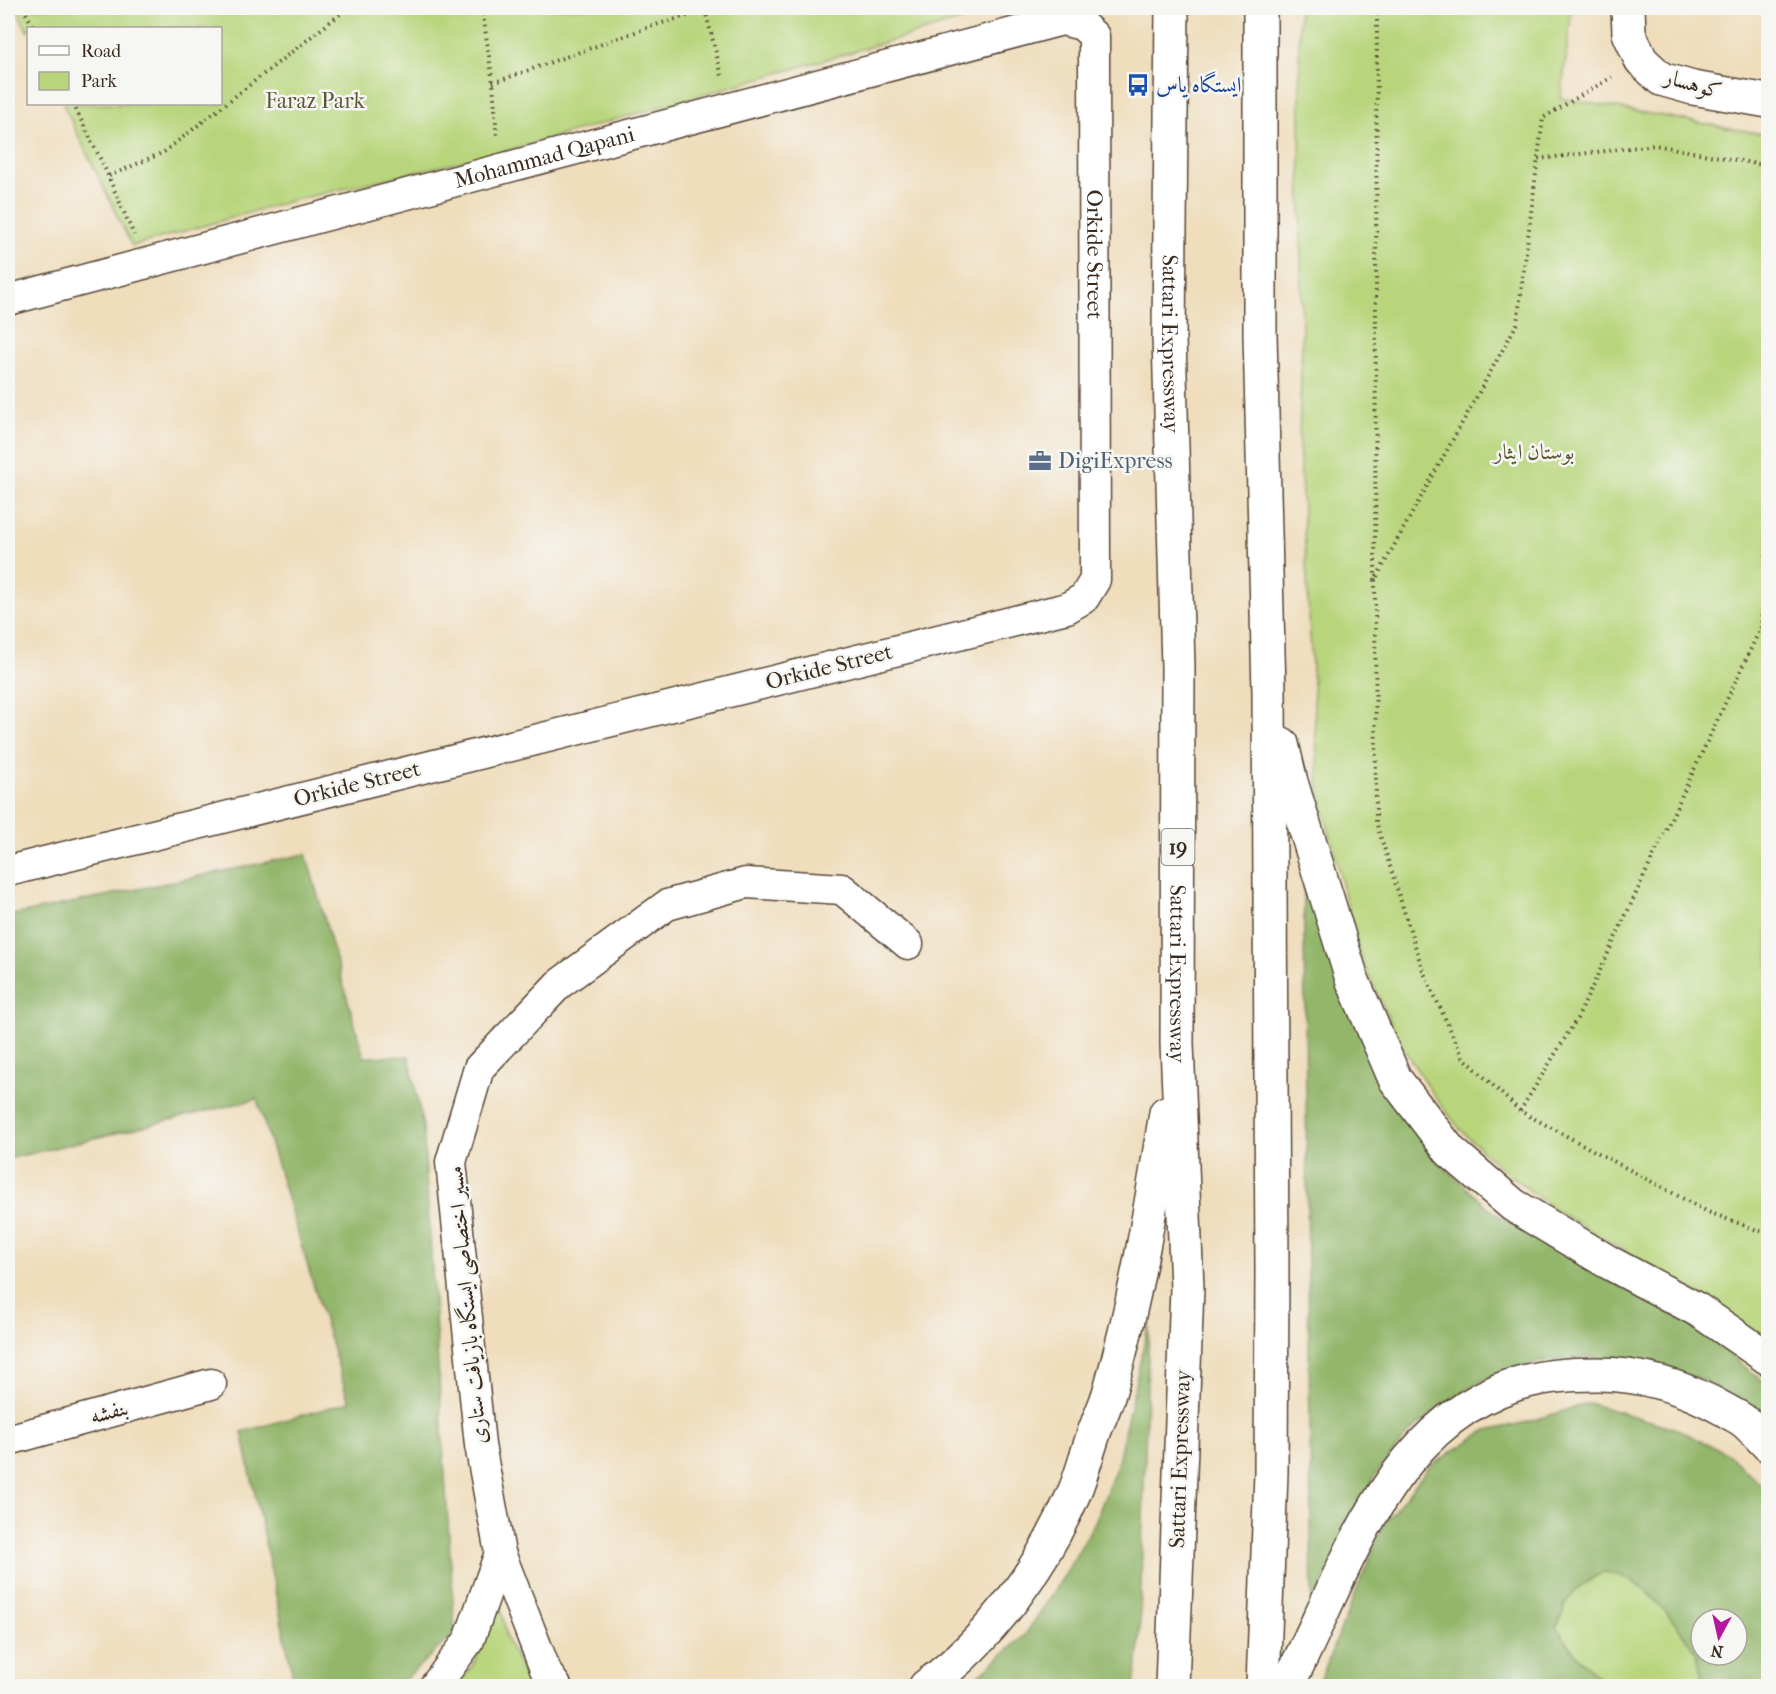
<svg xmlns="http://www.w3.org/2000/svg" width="1776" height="1694" font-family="'IM FELL French Canon',Amiri,serif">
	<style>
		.green { fill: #b8d57b; stroke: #7a804c; stroke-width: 1.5 }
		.forest { fill: #92b66b; stroke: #667044; stroke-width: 1.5; fill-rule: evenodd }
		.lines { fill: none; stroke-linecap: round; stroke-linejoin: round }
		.minor-casing { stroke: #564536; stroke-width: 33 }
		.tertiary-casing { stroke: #564536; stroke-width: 36 }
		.trunk-casing { stroke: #564536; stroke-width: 36 }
		.path { stroke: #564536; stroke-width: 4; stroke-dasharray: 1.5 4.5; stroke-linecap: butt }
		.minor { stroke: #fff; stroke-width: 30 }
		.tertiary { stroke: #fff; stroke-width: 33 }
		.trunk { stroke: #fff; stroke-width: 33 }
		.labels { text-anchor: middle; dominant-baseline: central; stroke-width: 5; stroke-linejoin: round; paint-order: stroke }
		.shield { fill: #f6f6f2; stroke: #73675e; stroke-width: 1.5 }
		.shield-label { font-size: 21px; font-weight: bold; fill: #3b2a1e }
		.street-label { font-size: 22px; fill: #3b2a1e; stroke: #f6f6f2 }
		.transit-label { font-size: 22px; fill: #164399; stroke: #f6f6f2; text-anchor: start }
		.park-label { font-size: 22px; fill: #5a5535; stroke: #f6f6f2 }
		.service-label { font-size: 22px; fill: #4e5e75; stroke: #f6f6f2; text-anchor: start }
	</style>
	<rect width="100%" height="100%" fill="#f6f6f2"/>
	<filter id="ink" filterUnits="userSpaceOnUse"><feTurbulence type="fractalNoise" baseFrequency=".0167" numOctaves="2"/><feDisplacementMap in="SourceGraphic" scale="12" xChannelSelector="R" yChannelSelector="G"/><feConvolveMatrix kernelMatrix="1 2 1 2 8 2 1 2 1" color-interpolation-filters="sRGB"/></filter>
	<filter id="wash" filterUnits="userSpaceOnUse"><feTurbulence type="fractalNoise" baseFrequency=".008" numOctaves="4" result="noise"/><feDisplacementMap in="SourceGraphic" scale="24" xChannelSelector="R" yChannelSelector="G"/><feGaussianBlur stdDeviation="1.35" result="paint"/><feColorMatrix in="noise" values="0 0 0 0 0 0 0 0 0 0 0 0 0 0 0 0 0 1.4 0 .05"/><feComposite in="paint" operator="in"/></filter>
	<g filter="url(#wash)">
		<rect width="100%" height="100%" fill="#efddbc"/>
		<path class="green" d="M16 8H1005L499 153 294 200 132 246 63 104H220V28H28V33Z
			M1299 8H1572L1561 98 1768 135V1343L1713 1302 1555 1210 1497 1165 1459 1128 1432 1093 1400 1043 1360 957 1319 790 1299 442 1302 342Z
			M1603 1571 1622 1576 1647 1591 1668 1614 1697 1653 1704 1686H1607L1578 1657 1557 1628C1567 1595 1573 1589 1603 1571Z
			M499 1598 507 1640 529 1686H458L475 1662Z"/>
		<path class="forest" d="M1303 842 1441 1164 1494 1213 1568 1256 1702 1331 1768 1386V1419L1701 1379 1631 1362 1584 1357 1536 1363 1485 1379 1442 1405 1405 1437 1374 1477 1312 1606Z
			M306 854 364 1057 409 1056 423 1127 455 1633 404 1680 380 1686H295L242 1432 349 1402 257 1099 8 1159V916Z
			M1149 1322 1139 1652 1134 1686H967L1025 1635 1064 1576 1095 1522 1117 1465Z
			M1589 1403 1677 1429 1728 1454 1768 1492V1686H1704L1697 1653 1668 1614 1647 1591 1622 1576 1603 1572C1574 1589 1567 1595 1557 1628L1578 1657 1607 1686H1318L1383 1525 1430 1466 1483 1432 1527 1422ZM1701 1619H1737V1655H1701Z"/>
	</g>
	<g filter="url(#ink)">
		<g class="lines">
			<g class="minor-casing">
				<g id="minor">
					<path id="s1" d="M8 300 1062 20 1082 25 1094 36 1095 580 1084 598 1067 608 8 871"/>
					<path d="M8 1440 211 1384"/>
					<path d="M435 1686 469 1640 500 1553"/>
					<path d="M556 1686 547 1674 500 1553 480 1445 451 1162 479 1068 559 984 667 905 746 883 842 889 908 944"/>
				</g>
			</g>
			<g class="tertiary-casing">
				<path id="tertiary" d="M1628 8 1629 33 1641 60 1661 79 1693 88 1768 101"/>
			</g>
			<g class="trunk-casing">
				<g id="trunk">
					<path id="s2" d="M1172 8 1169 337 1178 667 1177 1044 1187 1288 1172 1686"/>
					<path d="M1260 8V334L1269 691 1272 1270 1271 1473 1263 1686"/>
					<path d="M1282 744 1291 782 1352 979 1395 1079 1450 1151 1513 1205 1608 1262 1698 1310 1768 1358"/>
					<path d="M926 1686C991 1639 1042 1567 1074 1493 1082 1474 1087 1453 1094 1433 1099 1418 1106 1405 1110 1390 1136 1299 1151 1206 1166 1113"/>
					<path d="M1287 1686C1344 1577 1385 1426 1516 1384 1542 1376 1571 1374 1597 1374 1643 1374 1687 1388 1727 1411 1733 1415 1741 1418 1746 1423 1754 1430 1761 1438 1768 1445"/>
				</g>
			</g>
			<path class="path" d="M23 8 34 28
				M482 8 493 83 497 137
				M1377 8 1375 580 1517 324 1543 118 1612 77
				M705 10 722 76
				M493 83 652 26 714 8
				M73 104 103 164 134 235
				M1538 159 1655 145 1768 166
				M109 176 164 152 348 8
				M1375 580 1376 822 1423 971 1463 1057 1520 1111 1708 1212 1768 1234
				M1520 1111 1578 1017 1761 627 1768 522"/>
			<use href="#minor" class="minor"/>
			<use href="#tertiary" class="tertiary"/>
			<use href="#trunk" class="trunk"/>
		</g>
	</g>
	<defs>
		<g id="bus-bare" transform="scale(1.8)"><path d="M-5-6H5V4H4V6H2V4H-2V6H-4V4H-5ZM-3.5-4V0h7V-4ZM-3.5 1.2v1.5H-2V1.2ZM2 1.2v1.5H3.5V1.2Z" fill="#1a4fb4" stroke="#f6f6f2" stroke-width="2.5" paint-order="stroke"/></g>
		<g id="office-bare" transform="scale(1.8)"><path d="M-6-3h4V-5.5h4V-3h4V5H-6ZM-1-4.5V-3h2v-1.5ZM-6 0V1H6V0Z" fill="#5c6f8a" stroke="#f6f6f2" stroke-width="2.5" paint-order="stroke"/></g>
	</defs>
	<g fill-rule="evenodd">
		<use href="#bus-bare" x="1138" y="85"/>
		<use href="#office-bare" x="1040" y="461"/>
	</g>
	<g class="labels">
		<rect class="shield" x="1161.5" y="829" width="33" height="36" rx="4.5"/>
		<g class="shield-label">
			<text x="1178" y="847">19</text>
		</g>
		<g class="street-label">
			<text transform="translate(1693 84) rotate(16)">کوهسار</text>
			<text stroke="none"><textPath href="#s1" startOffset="555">Mohammad Qapani</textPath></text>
			<text stroke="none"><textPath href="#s1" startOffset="1346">Orkide Street</textPath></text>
			<text stroke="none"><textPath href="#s2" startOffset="336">Sattari Expressway</textPath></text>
			<text transform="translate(829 667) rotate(-14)">Orkide Street</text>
			<text transform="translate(357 784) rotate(-14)">Orkide Street</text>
			<text stroke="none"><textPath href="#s2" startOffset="966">Sattari Expressway</textPath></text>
			<text transform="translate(467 1305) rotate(-95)">مسیر اختصاصی ایستگاه بازیافت ستاری</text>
			<text transform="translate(109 1412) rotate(-15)">بنفشه</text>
			<text transform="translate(1180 1459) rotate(-88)">Sattari Expressway</text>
		</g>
		<g class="transit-label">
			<text x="1156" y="85">ایستگاه یاس</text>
		</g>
		<g class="park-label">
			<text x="315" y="101">Faraz Park</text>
			<text x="1534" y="452">بوستان ایثار</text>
		</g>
		<g class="service-label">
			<text x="1058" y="461">DigiExpress</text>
		</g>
	</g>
	<rect width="1776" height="1694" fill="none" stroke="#f6f6f2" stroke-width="30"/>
	<rect x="27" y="27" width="195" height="78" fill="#f6f6f2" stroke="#aba49d" stroke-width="1.5"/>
	<rect x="39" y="46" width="30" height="9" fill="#ffffff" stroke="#aba49d" stroke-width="1.5"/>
	<text x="81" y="57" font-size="18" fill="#3b2a1e">Road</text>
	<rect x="39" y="72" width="30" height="18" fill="#b8d57b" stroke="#aba49d" stroke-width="1.5"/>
	<text x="81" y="87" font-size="18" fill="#3b2a1e">Park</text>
	<g transform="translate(1719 1637) rotate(188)"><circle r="28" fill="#f6f6f2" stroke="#aba49d" stroke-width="1.5"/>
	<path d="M0-4.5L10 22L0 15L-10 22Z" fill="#b5179e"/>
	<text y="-9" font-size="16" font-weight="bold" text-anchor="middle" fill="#3b2a1e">N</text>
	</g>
</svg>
